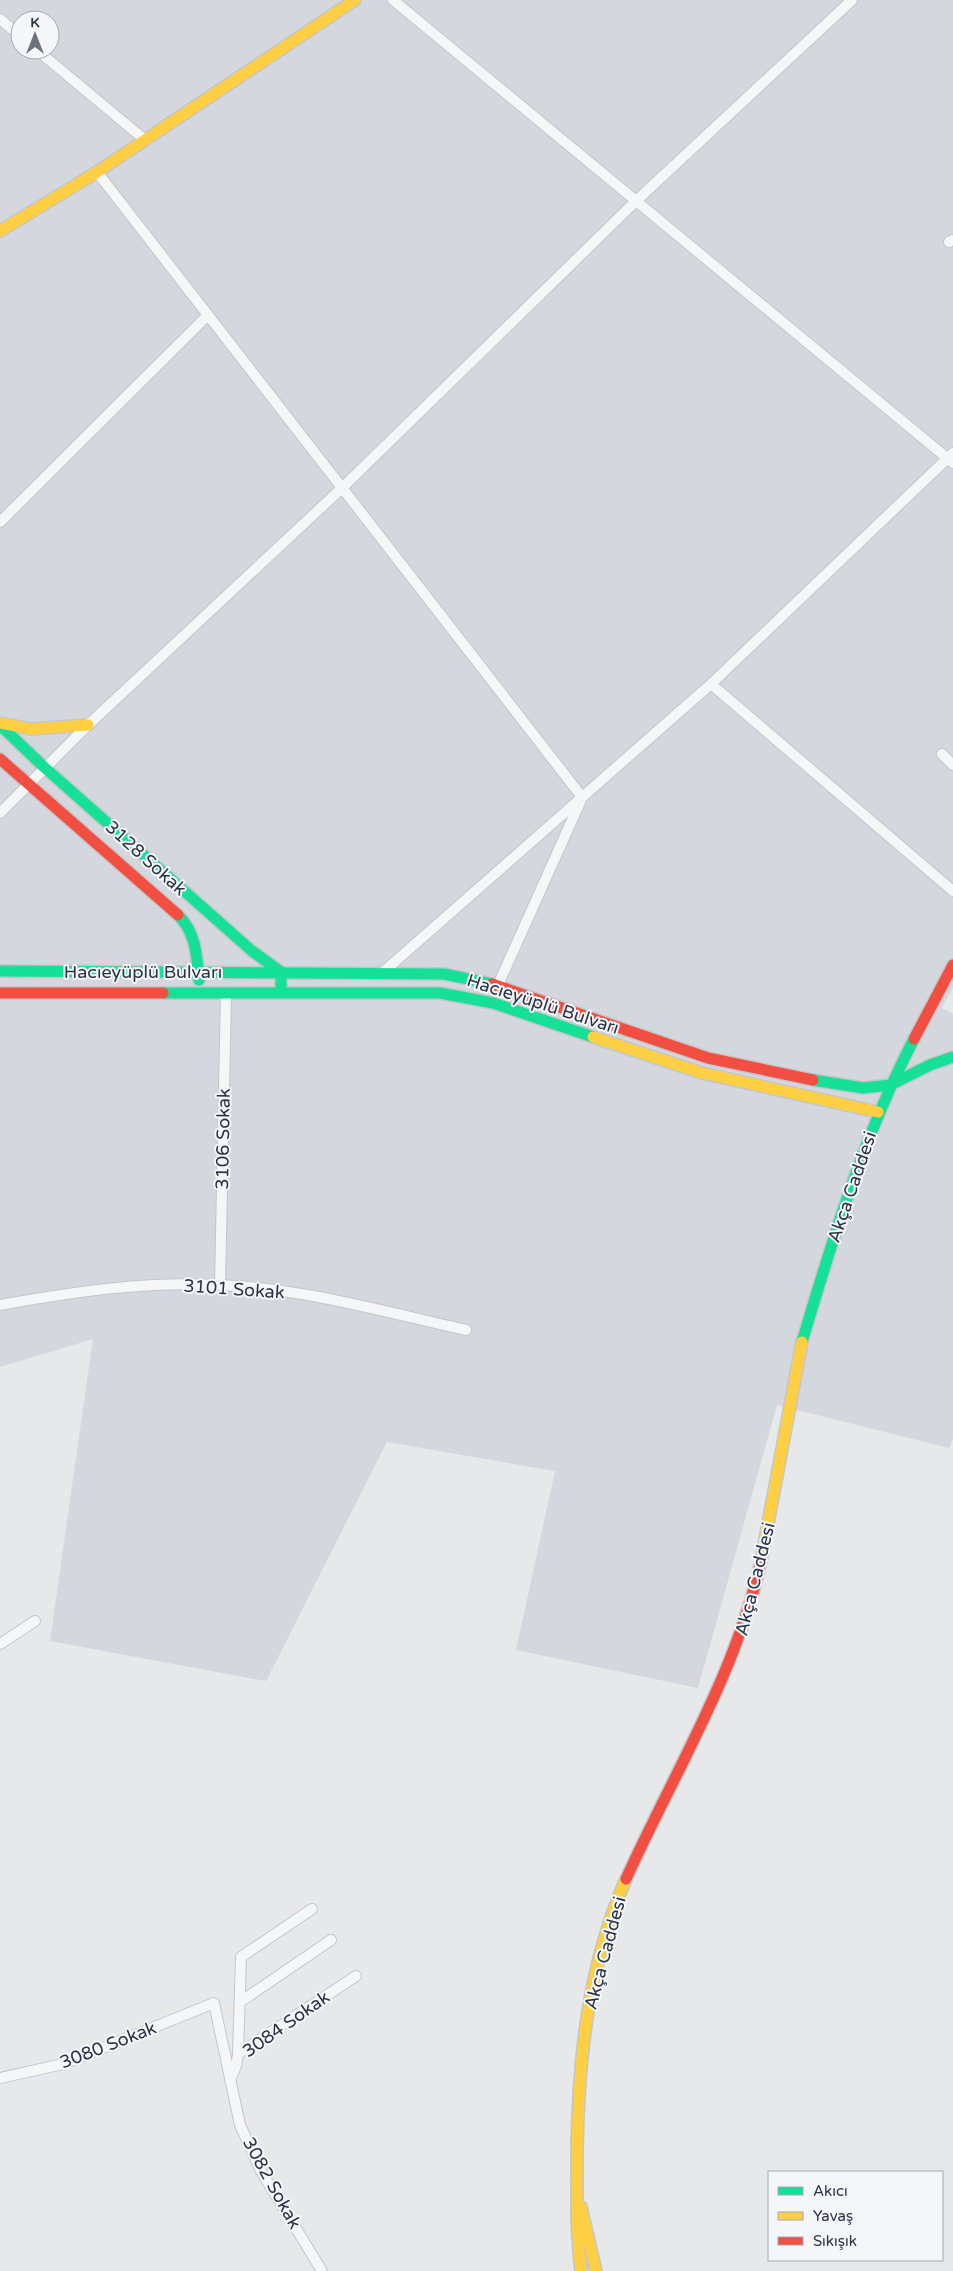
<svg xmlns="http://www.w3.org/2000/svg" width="953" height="2271" font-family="'Varela Round',sans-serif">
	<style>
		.built { fill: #d4d7dd; fill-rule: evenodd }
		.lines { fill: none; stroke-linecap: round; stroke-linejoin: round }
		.street-casing { stroke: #c4c6c8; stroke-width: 12 }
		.fast-casing { stroke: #c4c6c8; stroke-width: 14 }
		.slow-casing { stroke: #c4c6c8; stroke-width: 14 }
		.jam-casing { stroke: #c4c6c8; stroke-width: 14 }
		.street { stroke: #f5f6f7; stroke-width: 10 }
		.fast { stroke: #16e098; stroke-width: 11 }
		.slow { stroke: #ffcf43; stroke-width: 11 }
		.jam { stroke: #f24e42; stroke-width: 11 }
		.labels { text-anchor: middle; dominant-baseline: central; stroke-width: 4; stroke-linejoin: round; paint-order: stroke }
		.street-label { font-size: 18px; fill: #2b3445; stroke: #f4f6f9 }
	</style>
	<rect width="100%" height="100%" fill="#e6e8ea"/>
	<path class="built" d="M0 0H953V988L942 1008 953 1014V1439L949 1448 777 1405 698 1688 516 1650 555 1471 387 1442 266 1681 50 1641 93 1339 0 1367ZM20 20H50V50H20Z"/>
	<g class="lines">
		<g class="street-casing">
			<path id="street" d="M393 0 953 463
				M0 19 20 36
				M37 50 145 140
				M97 172 582 797
				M949 242 953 240
				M0 522 208 315
				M711 684 953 891
				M942 754 953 765
				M0 813 88 725 342 488 637 200 852 0
				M382 973 711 684 953 453
				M498 985 581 800
				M220 1285 226 993
				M0 1305C72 1292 145 1281 219 1285 302 1288 385 1312 466 1330
				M0 1644 35 1621
				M240 2002 331 1940
				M238 2054 241 1957 312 1909
				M0 2078 63 2064 214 2003 240 2125 261 2171 322 2271
				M230 2080 236 2066 238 2054 356 1976"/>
		</g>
		<g class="fast-casing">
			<path id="fast" d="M0 725 44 767 252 951 281 972V993
				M178 915C196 932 197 957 199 980
				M0 971 444 974 492 984
				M163 993H440L493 1003 593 1037
				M813 1080 863 1088 890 1085 930 1065 953 1057
				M802 1342C833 1238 864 1135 914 1039"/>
		</g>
		<g class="slow-casing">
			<path id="slow" d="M0 231 97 172 355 0
				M0 723 31 729 88 725
				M593 1037 702 1073 878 1112
				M761 1561 802 1342
				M581 2207 596 2271
				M581 2271C576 2231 577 2194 577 2154 578 2061 588 1965 626 1879"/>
		</g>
		<g class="jam-casing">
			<path id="jam" d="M0 759 178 915
				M492 984 708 1058 813 1080
				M0 993H163
				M914 1039 953 965
				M626 1879C673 1775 736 1674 761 1561"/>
		</g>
		<use href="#street" class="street"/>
		<use href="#fast" class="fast"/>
		<use href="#slow" class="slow"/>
		<use href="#jam" class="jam"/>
	</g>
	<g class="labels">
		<g class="street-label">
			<text transform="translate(146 858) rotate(42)">3128 Sokak</text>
			<text x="143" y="972">Hacıeyüplü Bulvarı</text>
			<text transform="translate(543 1004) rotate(18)">Hacıeyüplü Bulvarı</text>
			<text transform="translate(223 1139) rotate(-89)">3106 Sokak</text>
			<text transform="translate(852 1187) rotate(-71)">Akça Caddesi</text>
			<text transform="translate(234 1289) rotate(4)">3101 Sokak</text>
			<text transform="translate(755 1579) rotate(-76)">Akça Caddesi</text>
			<text transform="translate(605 1953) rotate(-75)">Akça Caddesi</text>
			<text transform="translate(286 2024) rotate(-35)">3084 Sokak</text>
			<text transform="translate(108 2045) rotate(-21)">3080 Sokak</text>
			<text transform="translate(272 2183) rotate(61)">3082 Sokak</text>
		</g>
	</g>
	<rect x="768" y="2171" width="175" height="90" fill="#f4f6f9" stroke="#a4a8b1"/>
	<rect x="778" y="2187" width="25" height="8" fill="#16e098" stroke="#a4a8b1"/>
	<text x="813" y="2196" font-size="15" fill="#2b3445">Akıcı</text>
	<rect x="778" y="2212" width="25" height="8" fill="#ffcf43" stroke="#a4a8b1"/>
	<text x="813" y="2221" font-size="15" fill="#2b3445">Yavaş</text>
	<rect x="778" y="2237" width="25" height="8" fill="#f24e42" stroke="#a4a8b1"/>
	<text x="813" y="2246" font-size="15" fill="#2b3445">Sıkışık</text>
	<g transform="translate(35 35)"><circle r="24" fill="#f4f6f9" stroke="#a4a8b1"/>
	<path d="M0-4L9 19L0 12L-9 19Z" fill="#6c737f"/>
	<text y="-8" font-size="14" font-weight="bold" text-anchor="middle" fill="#2b3445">K</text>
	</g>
</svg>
